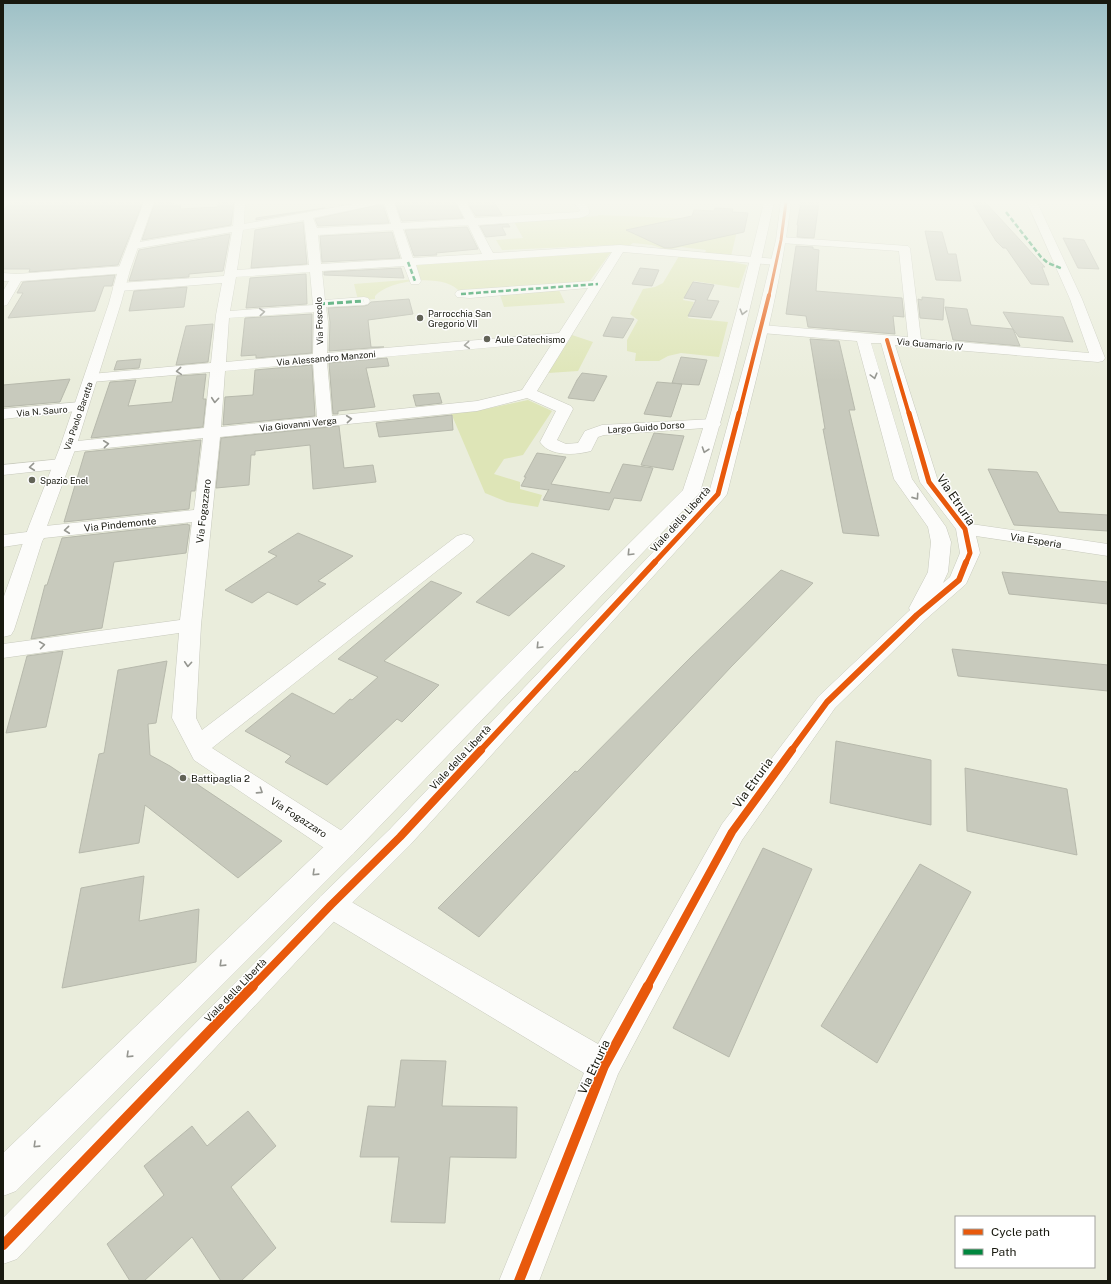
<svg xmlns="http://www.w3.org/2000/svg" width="1111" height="1284" font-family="'Public Sans',sans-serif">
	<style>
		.green { fill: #dee5b7 }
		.building { fill: #c8cabd; stroke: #b7b9ac }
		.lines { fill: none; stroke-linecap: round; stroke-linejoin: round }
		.street-casing { stroke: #c8cabd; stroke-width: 1 }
		.secondary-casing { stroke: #c8cabd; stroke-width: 1 }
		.street { fill: #fcfcfa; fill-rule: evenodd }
		.secondary { fill: #fcfcfa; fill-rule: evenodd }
		.quiet-far1 { stroke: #00873e; stroke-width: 2.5; stroke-dasharray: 5 2.5; stroke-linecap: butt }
		.quiet { stroke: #00873e; stroke-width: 3; stroke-dasharray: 6 3; stroke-linecap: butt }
		.cycleway-far5-casing { stroke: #fff; stroke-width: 4.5 }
		.cycleway-far4-casing { stroke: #fff; stroke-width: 5.5 }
		.cycleway-far3-casing { stroke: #fff; stroke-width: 7 }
		.cycleway-far2-casing { stroke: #fff; stroke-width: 8 }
		.cycleway-far1-casing { stroke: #fff; stroke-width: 10 }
		.cycleway-casing { stroke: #fff; stroke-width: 12 }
		.cycleway-far5 { stroke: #e8590c; stroke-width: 3 }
		.cycleway-far4 { stroke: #e8590c; stroke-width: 4 }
		.cycleway-far3 { stroke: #e8590c; stroke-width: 5 }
		.cycleway-far2 { stroke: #e8590c; stroke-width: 6 }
		.cycleway-far1 { stroke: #e8590c; stroke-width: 8 }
		.cycleway { stroke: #e8590c; stroke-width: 10 }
		.oneway { stroke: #959690 }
		.poi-dot { fill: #626357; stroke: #fff; stroke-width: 1.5 }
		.labels { text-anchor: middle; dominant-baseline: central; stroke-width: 3; stroke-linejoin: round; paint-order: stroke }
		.far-poi-label { font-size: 9px; fill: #18190f; stroke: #fff; text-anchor: start }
		.far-street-label { font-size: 9px; fill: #18190f; stroke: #fff }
		.street-label { font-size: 10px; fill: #18190f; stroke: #fff }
		.poi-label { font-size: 10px; fill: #18190f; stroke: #fff; text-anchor: start }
		.near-street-label { font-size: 12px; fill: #18190f; stroke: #fff }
	</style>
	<rect width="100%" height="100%" fill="#eaeddc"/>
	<path class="green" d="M598 215 674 218 739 223 731 256 705 253 706 250 681 247 667 250 652 245 633 243 629 246 614 245 502 250 496 240 523 238 514 222 598 216Z
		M611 252 589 282 460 292C446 273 390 279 375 296V299L358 300 354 284 418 279 412 262Z
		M679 256 723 260 747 265 739 288 694 281 683 300 694 302 688 318 728 322 719 357 681 353 668 356 659 361H635L636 353 627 351V340L638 320 630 314 643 289 655 287 663 283Z
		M559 290 565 303 504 307 500 295Z
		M572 335 593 342 578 371 548 373Z
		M528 400 552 411 523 455 504 459 494 474 520 482V489L542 495 538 507 507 502 485 493 451 413 486 409Z"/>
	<path class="building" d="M10 202H143L118 265 29 272 30 269H3V211Z
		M155 202H174L172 206H181L180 209 217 207 219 202H234L231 225 142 240Z
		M395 202H455L463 218 402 221Z
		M467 202H494L502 215 476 216Z
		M801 202H819L814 238 797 237 798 225H797Z
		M972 202H985L1045 267H1042L1049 285 1031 284 1006 248H1003L996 241Z
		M377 205H383L389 223 318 226 315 219Z
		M325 208 256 220V218Z
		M715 208 733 209 732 212 748 213 744 232 671 248H665L626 230 692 216 694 210 714 211Z
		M303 222 307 264 251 268 255 230Z
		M508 224 510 227H502L506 235 486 237 480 226Z
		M467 227 478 249 436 253 437 255 414 256 405 230Z
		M925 231 942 232 948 254H956L961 281 936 280Z
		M392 232 400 258 322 262 320 236Z
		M230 234 223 271 189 274V277L129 281 139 250Z
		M1063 238 1084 240 1099 269 1078 268Z
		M796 246 813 247V249L819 250 816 291 902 298 904 317 893 316 895 334 808 327 806 316 786 314Z
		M401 268 404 278 324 275V272Z
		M640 268 659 270 652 286 632 284Z
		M306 274 307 304 246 308 250 278Z
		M115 275 112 286H104L95 311 8 318 23 293H17L23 282Z
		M693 282 714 285 707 300 719 301 711 318 688 316 696 300 684 298Z
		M187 287 184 307 129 311 134 291Z
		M922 297 944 299 943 320 920 318 918 299 922 300Z
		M409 299 413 314 368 320 371 347H384L329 351 330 322 328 308 364 306 368 305 371 302Z
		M945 307 967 309 971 325 1013 329 1003 312 1063 317 1073 342 1019 337 1013 329 1020 346 953 340Z
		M312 314V353L256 358V355L241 356 245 318Z
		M612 317 634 319 623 338 603 336Z
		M213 324 208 362 176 365 186 326Z
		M810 339 839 341 855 410H849L879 536 843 533 823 429H825Z
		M681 357 707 360 699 385 682 384 671 417 644 414 657 382 682 384 672 383Z
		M387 358 389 366 366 368 375 407 338 411V414H333L329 363Z
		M141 359 139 368 114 370 117 361Z
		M312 365 315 416 223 425 225 397 253 395 255 370Z
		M582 373 607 376 594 401 568 398 577 380Z
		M206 374 203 399H206L203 427 91 438 110 382 136 380 128 406 172 402 177 376Z
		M70 379 60 402 3 407V385Z
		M439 393 442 403 416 406 413 395Z
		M452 415 453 430 379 437 376 423Z
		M339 426 344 468 373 465 376 482 313 489 310 445 255 451V455H251L249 485 216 488 221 438Z
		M654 433 684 436 673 470 641 465Z
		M201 440 195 491H191L189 509 64 522 85 452Z
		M537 453 566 457 551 484 610 493 623 464 653 468 641 501 614 498 609 510 543 500 549 489 548 490 521 486 526 477H524Z
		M988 469 1037 472 1059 512 1108 515V531L1014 525Z
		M188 524V525H190L186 553 114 562 102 628 31 639 45 585H47L62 538Z
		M298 533 353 556 318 581 326 584 297 605 268 592 252 603 225 590 277 556 268 552Z
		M532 553 565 566 509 616 476 602Z
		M781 570 813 583 731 667 479 937 438 908 575 771 577 772 690 658Z
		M1002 572 1108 582V604L1009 594Z
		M431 581 462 593 384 661 439 685 402 722 397 719 327 785 285 762 291 756 245 731 292 693 334 714 350 699 352 700 378 677 338 659Z
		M952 649 1108 665V691L958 676Z
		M63 651 46 727 6 733 27 656Z
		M167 661 156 723 148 724 150 755 170 766 282 841 238 878 145 805 139 843 79 853 99 754 104 753 118 670Z
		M836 741 931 760V825L830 803Z
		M965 768 1067 789 1077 855 967 831Z
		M763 848 812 869 729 1057 673 1028Z
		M920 864 971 892 877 1063 821 1026Z
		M144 876 139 921 199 909 196 962 62 988 81 888Z
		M401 1060 446 1061 442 1106 517 1107 516 1158 450 1157 445 1223 391 1222 399 1157H360L368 1106 395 1107Z
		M248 1111 276 1146 231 1187 276 1248 241 1281H221L192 1237 144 1281H130L107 1244 164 1195 144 1166 192 1126 207 1146Z"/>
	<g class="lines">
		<g class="street-casing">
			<path id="street" d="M235 202H245L244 224 363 202H380L375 205 313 218 317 228 391 224 384 202H394L401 223 465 219 456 202H466L475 218 578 212 580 210 573 202H583C592 211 593 215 579 218L478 225 493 253 620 245 776 259 780 260 782 262 780 264 776 265 623 252 537 391 571 406 573 409 557 440 566 444 578 443 585 431 602 425 713 419 719 421 721 424 719 427 604 435 598 437 591 451C576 455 550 457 540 442L556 411 527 398 477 411 220 437 201 625 196 718 202 730 457 536 464 534 471 536 474 540 471 544 212 748 353 838 357 846 353 854 343 857 333 854 194 760 172 718 179 633 3 658V644L180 620 192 522 44 538 42 541 3 547V535L27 532 29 529 36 527 194 510 203 438 68 452 62 451 60 447 62 443 68 442 204 428 210 372 91 382 86 381 84 378 86 375 91 374 211 363 216 315 222 283 119 291 115 290 113 287 115 284 119 283 224 276 232 232 134 249 128 246 134 243 233 226ZM304 220 309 265 237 270 243 230ZM468 225 482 254 413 258 403 229ZM393 230 402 259 321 264 318 235ZM612 252 593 281 461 290 457 291 455 294 457 297 470 298 588 288 559 333 327 353 328 322 326 307 364 305 368 304 370 301 368 298 364 297 325 300 322 271 404 266 411 284H419L421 281 416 265ZM310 272 313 305 230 311 236 277ZM314 312 313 354 226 362 229 318ZM553 342 522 390 477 401 332 416 327 362ZM313 363 317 417 221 427 225 371Z
				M1027 202H1037L1082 299 1105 358 1103 361 1098 362 895 345 938 481 971 524 1108 544V556L976 536 980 553 966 584 925 620 835 708 742 840 618 1074 539 1281H499L584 1073 321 914 316 905 321 896 331 893 341 896 598 1044 722 824 819 696 910 610 909 608 928 572 931 542 928 527 894 479 857 341 761 333 756 332 754 329 756 326 761 325 908 337 899 251 781 243 776 240 781 237 908 246 910 248 921 339 1089 353 1070 299ZM871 343H881L920 482 956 529 960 553 950 577 943 583 948 572 951 542 946 527 912 479Z
				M124 266 128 267 130 270 128 273 21 281 7 305 3 306V291L9 281H3V273L17 274Z
				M80 402 86 404 88 407 86 410 3 419V409Z
				M61 459 67 460 70 464 67 468 3 475V465Z"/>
		</g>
		<g class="secondary-casing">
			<path id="secondary" d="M144 202H154L130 270 121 303 76 447 47 526 14 630 11 635 3 637V599L29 526 60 447 109 303 118 270Z
				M764 202H774C753 300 729 397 700 492L697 496 353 854 16 1191 3 1196V1153L333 838 683 490C715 396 741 299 764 202Z
				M781 202H791C779 301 751 397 727 494L724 498 410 845 341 914 17 1259 3 1264V1218L321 896 390 829 709 493 758 314 776 240Z"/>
		</g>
		<use href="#street" class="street"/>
		<use href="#secondary" class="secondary"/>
		<path class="quiet-far1" d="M1006 212 1041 257 1048 263 1063 269
			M408 262 415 281
			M461 294 598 284"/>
		<path class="quiet" d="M319 304 364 301"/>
		<g class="cycleway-far5-casing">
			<path id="cycleway-far5" d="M769 296 781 240 786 202"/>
		</g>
		<g class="cycleway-far4-casing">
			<path id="cycleway-far4" d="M887 340 909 414
				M739 414 769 295"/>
		</g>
		<g class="cycleway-far3-casing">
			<path id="cycleway-far3" d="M909 413 929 482 965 529 970 553 966 563
				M654 563 718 494 739 413"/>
		</g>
		<g class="cycleway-far2-casing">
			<path id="cycleway-far2" d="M480 751 655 562
				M791 751 827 702 917 615 959 580 966 562"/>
		</g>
		<g class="cycleway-far1-casing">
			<path id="cycleway-far1" d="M252 987 331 905 400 837 481 750
				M647 987 732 832 792 750"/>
		</g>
		<g class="cycleway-casing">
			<path id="cycleway" d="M3 1245 253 986
				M519 1281 604 1066 648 986"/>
		</g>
		<use href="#cycleway-far5" class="cycleway-far5"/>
		<use href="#cycleway-far4" class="cycleway-far4"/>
		<use href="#cycleway-far3" class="cycleway-far3"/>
		<use href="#cycleway-far2" class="cycleway-far2"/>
		<use href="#cycleway-far1" class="cycleway-far1"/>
		<use href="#cycleway" class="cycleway"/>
	</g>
	<defs><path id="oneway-chevron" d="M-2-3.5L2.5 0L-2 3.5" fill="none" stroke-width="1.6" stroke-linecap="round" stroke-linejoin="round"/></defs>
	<g class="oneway">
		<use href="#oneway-chevron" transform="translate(262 312) rotate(-5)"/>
		<use href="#oneway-chevron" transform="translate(743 312) rotate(105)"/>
		<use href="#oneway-chevron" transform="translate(467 345) rotate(175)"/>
		<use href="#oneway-chevron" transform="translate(179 371) rotate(175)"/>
		<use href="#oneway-chevron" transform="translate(874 376) rotate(75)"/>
		<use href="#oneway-chevron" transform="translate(215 400) rotate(95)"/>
		<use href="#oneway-chevron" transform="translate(349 419) rotate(-6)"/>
		<use href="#oneway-chevron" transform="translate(106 444) rotate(-6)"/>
		<use href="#oneway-chevron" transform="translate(705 450) rotate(109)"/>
		<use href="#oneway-chevron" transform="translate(32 467) rotate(174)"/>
		<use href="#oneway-chevron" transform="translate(916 497) rotate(55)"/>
		<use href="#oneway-chevron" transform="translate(67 530) rotate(174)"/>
		<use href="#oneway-chevron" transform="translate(630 553) rotate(134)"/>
		<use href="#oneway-chevron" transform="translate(42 645) rotate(-8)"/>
		<use href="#oneway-chevron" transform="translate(539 646) rotate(134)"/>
		<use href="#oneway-chevron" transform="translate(188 664) rotate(94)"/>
		<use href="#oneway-chevron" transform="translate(260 791) rotate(33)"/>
		<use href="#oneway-chevron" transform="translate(315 873) rotate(136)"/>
		<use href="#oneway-chevron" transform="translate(222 964) rotate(136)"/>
		<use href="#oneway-chevron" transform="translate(129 1055) rotate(136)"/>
		<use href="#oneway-chevron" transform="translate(36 1145) rotate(136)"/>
	</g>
	<linearGradient id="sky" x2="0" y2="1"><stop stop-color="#9dc0c6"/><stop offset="0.53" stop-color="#f6f7ef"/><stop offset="1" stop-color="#f6f7ef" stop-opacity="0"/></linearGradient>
	<rect width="1111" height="381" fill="url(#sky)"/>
	<g class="poi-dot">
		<circle cx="420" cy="318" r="4"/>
		<circle cx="487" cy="339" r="4"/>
		<circle cx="32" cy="480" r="4"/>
		<circle cx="183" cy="778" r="4"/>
	</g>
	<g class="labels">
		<g class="far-poi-label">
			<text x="428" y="313">Parrocchia San<tspan x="428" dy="10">Gregorio VII</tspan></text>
			<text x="495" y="339">Aule Catechismo</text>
			<text x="40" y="480">Spazio Enel</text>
		</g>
		<g class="far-street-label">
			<text transform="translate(319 321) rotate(-92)">Via Foscolo</text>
			<text transform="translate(930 344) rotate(5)">Via Guamario IV</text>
			<text transform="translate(326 358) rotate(-5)">Via Alessandro Manzoni</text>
			<text transform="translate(42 411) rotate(-5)">Via N. Sauro</text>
			<text transform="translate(78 416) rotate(-71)">Via Paolo Baratta</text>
			<text transform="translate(298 424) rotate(-6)">Via Giovanni Verga</text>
			<text transform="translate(646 427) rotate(-4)">Largo Guido Dorso</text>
		</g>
		<g class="street-label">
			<text transform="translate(203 511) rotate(-83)">Via Fogazzaro</text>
			<text transform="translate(680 519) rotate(-48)">Viale della Libertà</text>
			<text transform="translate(120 524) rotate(-6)">Via Pindemonte</text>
			<text transform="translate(1036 540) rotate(9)">Via Esperia</text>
			<text transform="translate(460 757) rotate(-47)">Viale della Libertà</text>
			<text transform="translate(299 817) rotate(33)">Via Fogazzaro</text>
			<text transform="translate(235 990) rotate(-46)">Viale della Libertà</text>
		</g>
		<g class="poi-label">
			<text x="191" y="778">Battipaglia 2</text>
		</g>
		<g class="near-street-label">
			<text transform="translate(956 500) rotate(56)">Via Etruria</text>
			<text transform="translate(753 783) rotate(-54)">Via Etruria</text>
			<text transform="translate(594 1067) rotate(-65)">Via Etruria</text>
		</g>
	</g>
	<rect width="1111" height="1284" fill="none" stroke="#18190f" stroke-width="8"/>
	<rect x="955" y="1216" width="140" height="52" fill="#ffffff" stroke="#a3a39f"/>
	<rect x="963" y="1229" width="20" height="6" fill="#e8590c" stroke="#a3a39f"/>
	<text x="991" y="1236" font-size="12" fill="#18190f">Cycle path</text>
	<rect x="963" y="1249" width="20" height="6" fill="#00873e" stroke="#a3a39f"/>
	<text x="991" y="1256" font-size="12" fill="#18190f">Path</text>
</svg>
